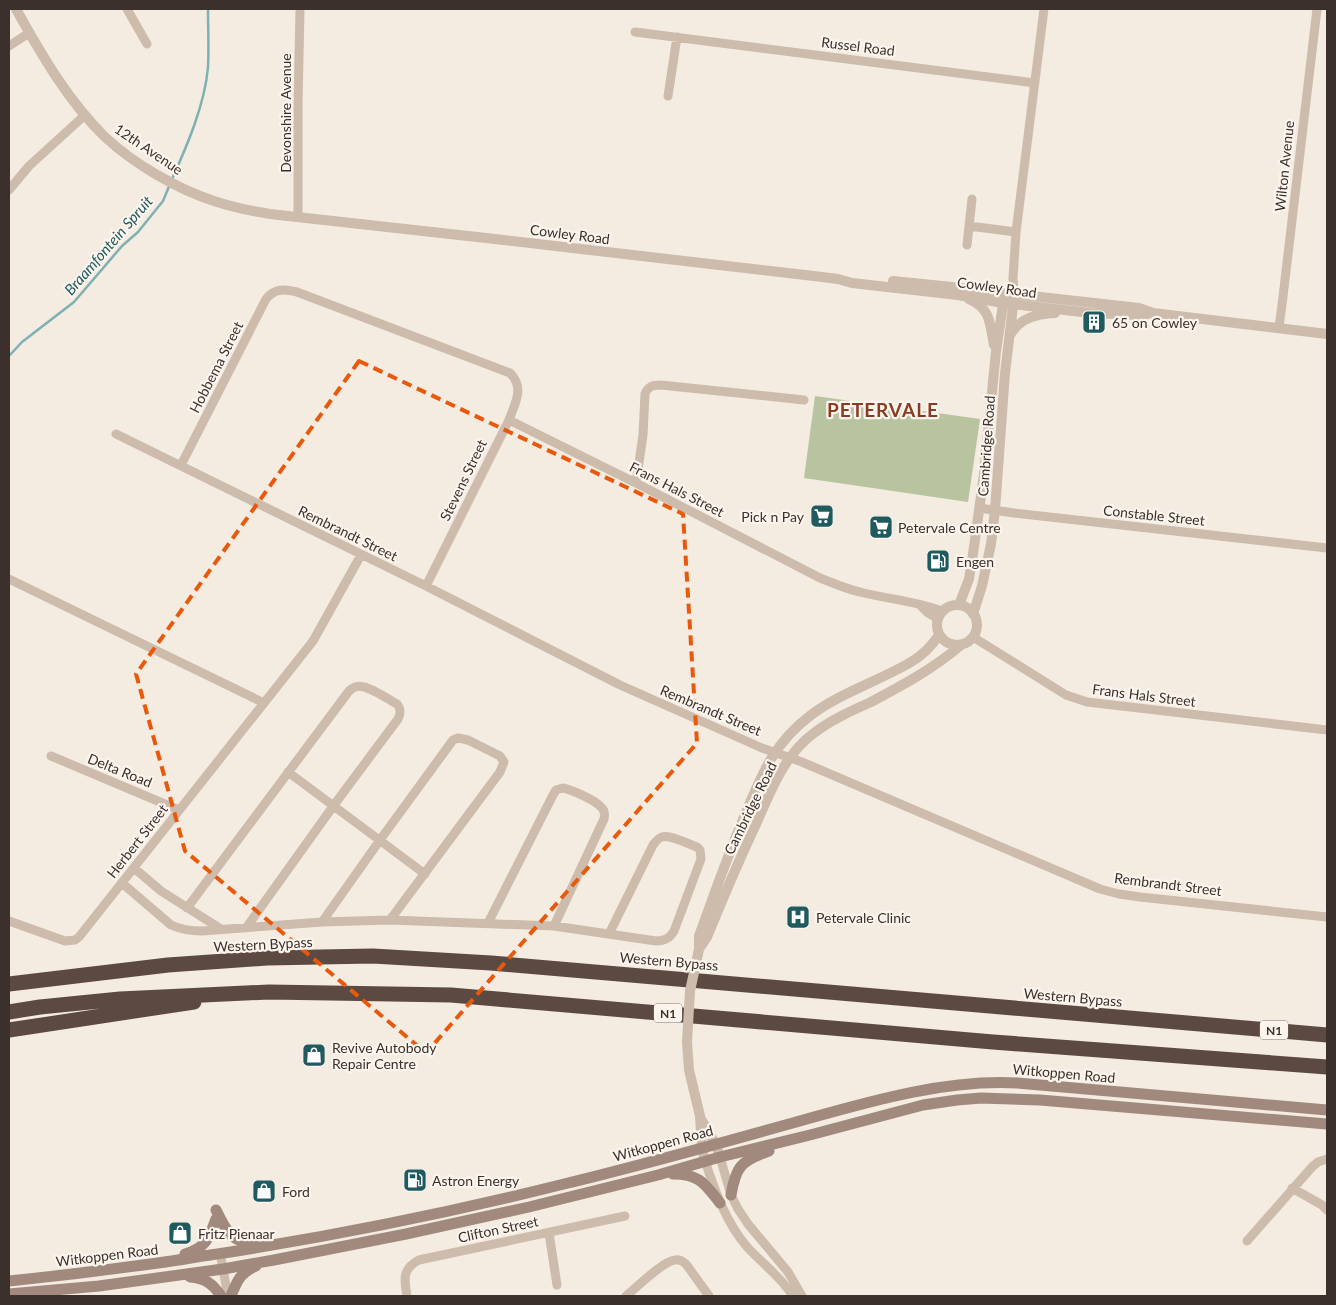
<svg xmlns="http://www.w3.org/2000/svg" width="1336" height="1305" font-family="Lato,sans-serif">
	<style>
		.green { fill: #b8c4a0 }
		.lines { fill: none; stroke-linecap: round; stroke-linejoin: round }
		.stream { stroke: #7fb0b2; stroke-width: 2.5 }
		.minor { stroke: #cdbbac; stroke-width: 9 }
		.tertiary { stroke: #cdbbac; stroke-width: 10 }
		.secondary { stroke: #a18a7d; stroke-width: 11 }
		.motorway { stroke: #5c4a42; stroke-width: 15 }
		.tertiary-bridge { stroke: #cdbbac; stroke-width: 10 }
		.marked { fill: none; stroke: #e8590c; stroke-width: 4; stroke-dasharray: 10 6; stroke-linejoin: round }
		.labels { text-anchor: middle; dominant-baseline: central; stroke-width: 4.5; stroke-linejoin: round; paint-order: stroke }
		.shield { fill: #fbf5ee; stroke: #756b66; stroke-width: 1 }
		.shield-label { font-size: 12px; font-weight: bold; fill: #3b302b }
		.street-label { font-size: 14px; fill: #3b302b; stroke: #fbf5ee }
		.poi-label { font-size: 14px; fill: #3b302b; stroke: #fbf5ee; text-anchor: start }
		.water-label { font-size: 15px; font-style: italic; fill: #1f5a5e; stroke: #fbf5ee }
		.district-label { font-size: 19px; font-weight: bold; letter-spacing: 1px; fill: #8c3b22; stroke: #fbf5ee }
	</style>
	<rect width="100%" height="100%" fill="#f4ebe1"/>
	<path class="green" d="M815 396 980 419 968 502 804 478Z"/>
	<g class="lines">
		<path class="stream" d="M172 179C187 146 205 104 208 67 209 48 208 28 208 9
			M9 356 22 342 74 302 122 246 138 232 163 201 170 184"/>
		<path class="minor" d="M127 9 147 44
			M635 32 1035 83
			M9 46 29 33
			M668 96 677 37
			M9 190 29 166 85 115
			M298 217V105L300 9
			M969 226 1016 232
			M967 245 972 199
			M1014 294 1013 278 1016 232 1044 9
			M1279 327 1282 305 1317 9
			M509 420 636 483 820 578C833 583 846 589 860 592 887 599 916 601 942 611
			M116 434 426 586 620 685 762 748 802 762 1100 889 1119 894 1140 897 1327 917
			M181 465 266 299C275 288 284 289 297 292L510 373C525 388 515 403 509 420L426 586
			M636 483 643 435 645 394C648 386 653 385 661 385L804 400
			M979 508 1014 513 1327 548
			M9 579 264 703
			M920 605 928 613 938 619
			M973 637 1066 695 1087 702 1327 730
			M51 756 179 810
			M288 772 425 874
			M134 868 161 891 221 929
			M122 883 171 925C182 930 191 931 202 931L322 922 390 920 554 926 656 941C665 941 670 938 674 931L701 859 700 850 697 847C688 844 670 834 662 837 658 838 656 841 653 845L609 934
			M187 908 349 691C353 687 358 685 364 687 373 689 388 699 397 704 401 709 401 713 398 719L334 805 246 928
			M9 921 65 941 75 940 79 937 313 641 361 555
			M322 922 380 840 453 740 458 738 468 740 500 756 504 762 500 772 390 920
			M488 923 553 795 556 790 563 788C572 790 595 800 601 807 605 810 605 814 604 819L554 926
			M720 1157 731 1195 738 1209 748 1224 788 1272 802 1296
			M705 1161C715 1191 726 1223 748 1248 763 1264 781 1277 793 1296
			M1292 1188 1322 1205 1327 1210
			M549 1233 557 1285
			M1247 1241 1312 1167 1318 1162 1327 1159
			M220 1253 228 1296
			M407 1296C404 1279 402 1269 419 1260L625 1216
			M626 1296C636 1288 663 1261 675 1260 679 1259 682 1261 686 1264L709 1296"/>
		<path class="tertiary" d="M16 9C41 54 68 101 105 137 134 164 177 189 214 201 232 207 251 211 270 214L486 238 814 276 838 279 852 283 958 295 1003 303 1091 313 1140 315 1153 313
			M893 281 952 287 1139 308 1153 313 1327 334
			M969 299C991 308 990 325 994 345
			M1010 335C1020 318 1036 314 1055 313
			M937 625a20 20 0 1 1 40 0a20 20 0 1 1-40 0Z
			M959 605 969 579 973 554 984 474 996 351 1004 298
			M973 614 982 586 991 544 995 510 1005 373 1014 298
			M699 949V936C713 898 726 860 742 822 760 779 771 745 811 715 840 693 879 681 911 662 923 655 931 647 939 635
			M698 954 699 949 707 937C723 898 739 860 757 822 771 790 785 754 814 733 831 720 851 711 871 702 903 685 933 669 961 645
			M687 1042 689 1070 700 1116 702 1148 705 1161
			M701 1119 716 1145 720 1157"/>
		<path class="secondary" d="M673 1174C700 1174 705 1184 720 1203
			M731 1195C736 1166 741 1161 769 1151
			M216 1210C226 1230 230 1242 255 1244
			M185 1254C206 1248 209 1238 216 1219
			M190 1277C205 1278 213 1284 221 1296
			M9 1281C58 1276 108 1270 158 1263 180 1260 202 1256 224 1253 338 1235 452 1212 564 1184 639 1166 714 1145 789 1124 861 1104 941 1079 1017 1083L1327 1110
			M9 1294 99 1286 223 1269 274 1260 406 1234 529 1207 658 1175 720 1157 810 1135 923 1105 957 1100 981 1098 1040 1100 1327 1124
			M231 1296C237 1281 240 1273 256 1266"/>
		<path class="motorway" d="M9 984 168 965 267 958 373 956 491 963 1327 1035
			M9 1012 40 1007 120 999 269 992 451 995 993 1042 1327 1067
			M9 1030 194 1002"/>
		<path class="tertiary-bridge" d="M687 1042 690 991 698 954"/>
	</g>
	<path class="marked" d="M359 361 683 514 697 743 426 1053 185 851 136 674Z"/>
	<defs>
		<g id="building-square" transform="scale(1.25)"><rect x="-9" y="-9" width="18" height="18" rx="4" fill="#1f5a5e" stroke="#fbf5ee"/><path d="M-4-6H4V6H1V3H-1V6H-4ZM-2.5-4.3h1.7v1.8h-1.7ZM.8-4.3h1.7v1.8H.8ZM-2.5-1h1.7V.8h-1.7ZM.8-1h1.7V.8H.8Z" fill="#fff"/></g>
		<g id="supermarket-square" transform="scale(1.25)"><rect x="-9" y="-9" width="18" height="18" rx="4" fill="#1f5a5e" stroke="#fbf5ee"/><path d="M-6-5.5h2.5l.6 2H6L4.5 2H-2.5L-4.4-4H-6ZM-1.5 3.2a1.3 1.3 0 1 0 .1 0ZM3 3.2a1.3 1.3 0 1 0 .1 0Z" fill="#fff"/></g>
		<g id="fuel-square" transform="scale(1.25)"><rect x="-9" y="-9" width="18" height="18" rx="4" fill="#1f5a5e" stroke="#fbf5ee"/><path d="M-5.5-6h7V0h2V4h1.3V-2.5L3-4.5l.8-.8L6-3V5H2.5V1h-1V6h-7ZM-4.2-4.7v3.2H.2V-4.7Z" fill="#fff"/></g>
		<g id="hospital-square" transform="scale(1.25)"><rect x="-9" y="-9" width="18" height="18" rx="4" fill="#1f5a5e" stroke="#fbf5ee"/><path d="M-5-5h3v3.5h4V-5h3V5h-3V1.5h-4V5h-3Z" fill="#fff"/></g>
		<g id="shop-square" transform="scale(1.25)"><rect x="-9" y="-9" width="18" height="18" rx="4" fill="#1f5a5e" stroke="#fbf5ee"/><path d="M-5-2.5h2.3a2.7 3.5 0 0 1 5.4 0H5L5.5 6h-11ZM-1.5-2.5h3a1.5 2.3 0 0 0-3 0Z" fill="#fff"/></g>
	</defs>
	<g fill-rule="evenodd">
		<use href="#building-square" x="1094" y="322"/>
		<use href="#supermarket-square" x="822" y="516"/>
		<use href="#supermarket-square" x="881" y="527"/>
		<use href="#fuel-square" x="938" y="561"/>
		<use href="#hospital-square" x="798" y="917"/>
		<use href="#shop-square" x="314" y="1055"/>
		<use href="#fuel-square" x="415" y="1180"/>
		<use href="#shop-square" x="264" y="1191"/>
		<use href="#shop-square" x="180" y="1233"/>
	</g>
	<g class="labels">
		<g class="shield">
			<rect x="654" y="1003.5" width="28" height="19" rx="4"/>
			<rect x="1260" y="1020.5" width="28" height="19" rx="4"/>
		</g>
		<g class="shield-label">
			<text x="668" y="1013">N1</text>
			<text x="1274" y="1030">N1</text>
		</g>
		<g class="street-label">
			<text transform="translate(858 46) rotate(7)">Russel Road</text>
			<text transform="translate(285 113) rotate(-90)">Devonshire Avenue</text>
			<text transform="translate(149 149) rotate(34)">12th Avenue</text>
			<text transform="translate(1284 166) rotate(-84)">Wilton Avenue</text>
			<text transform="translate(570 234) rotate(7)">Cowley Road</text>
			<text transform="translate(997 287) rotate(8)">Cowley Road</text>
			<text transform="translate(216 367) rotate(-63)">Hobbema Street</text>
			<text transform="translate(986 446) rotate(-86)">Cambridge Road</text>
			<text transform="translate(463 480) rotate(-64)">Stevens Street</text>
			<text transform="translate(677 489) rotate(27)">Frans Hals Street</text>
			<text transform="translate(1154 515) rotate(6)">Constable Street</text>
			<text transform="translate(348 533) rotate(26)">Rembrandt Street</text>
			<text transform="translate(1144 695) rotate(7)">Frans Hals Street</text>
			<text transform="translate(711 710) rotate(23)">Rembrandt Street</text>
			<text transform="translate(120 770) rotate(22)">Delta Road</text>
			<text transform="translate(750 808) rotate(-64)">Cambridge Road</text>
			<text transform="translate(137 841) rotate(-52)">Herbert Street</text>
			<text transform="translate(1168 884) rotate(7)">Rembrandt Street</text>
			<text transform="translate(263 944) rotate(-3)">Western Bypass</text>
			<text transform="translate(669 961) rotate(5)">Western Bypass</text>
			<text transform="translate(1073 997) rotate(5)">Western Bypass</text>
			<text transform="translate(1064 1073) rotate(5)">Witkoppen Road</text>
			<text transform="translate(663 1143) rotate(-15)">Witkoppen Road</text>
			<text transform="translate(498 1229) rotate(-12)">Clifton Street</text>
			<text transform="translate(107 1255) rotate(-7)">Witkoppen Road</text>
		</g>
		<g class="poi-label">
			<text x="1112" y="322">65 on Cowley</text>
			<text x="804" y="516" text-anchor="end">Pick n Pay</text>
			<text x="898" y="527">Petervale Centre</text>
			<text x="956" y="561">Engen</text>
			<text x="816" y="917">Petervale Clinic</text>
			<text x="332" y="1047">Revive Autobody<tspan x="332" dy="16">Repair Centre</tspan></text>
			<text x="432" y="1180">Astron Energy</text>
			<text x="282" y="1191">Ford</text>
			<text x="198" y="1233">Fritz Pienaar</text>
		</g>
		<g class="water-label">
			<text transform="translate(108 245) rotate(-49)">Braamfontein Spruit</text>
		</g>
		<g class="district-label">
			<text x="883" y="409">PETERVALE</text>
		</g>
	</g>
	<rect width="1336" height="1305" fill="none" stroke="#3b302b" stroke-width="20"/>
</svg>
